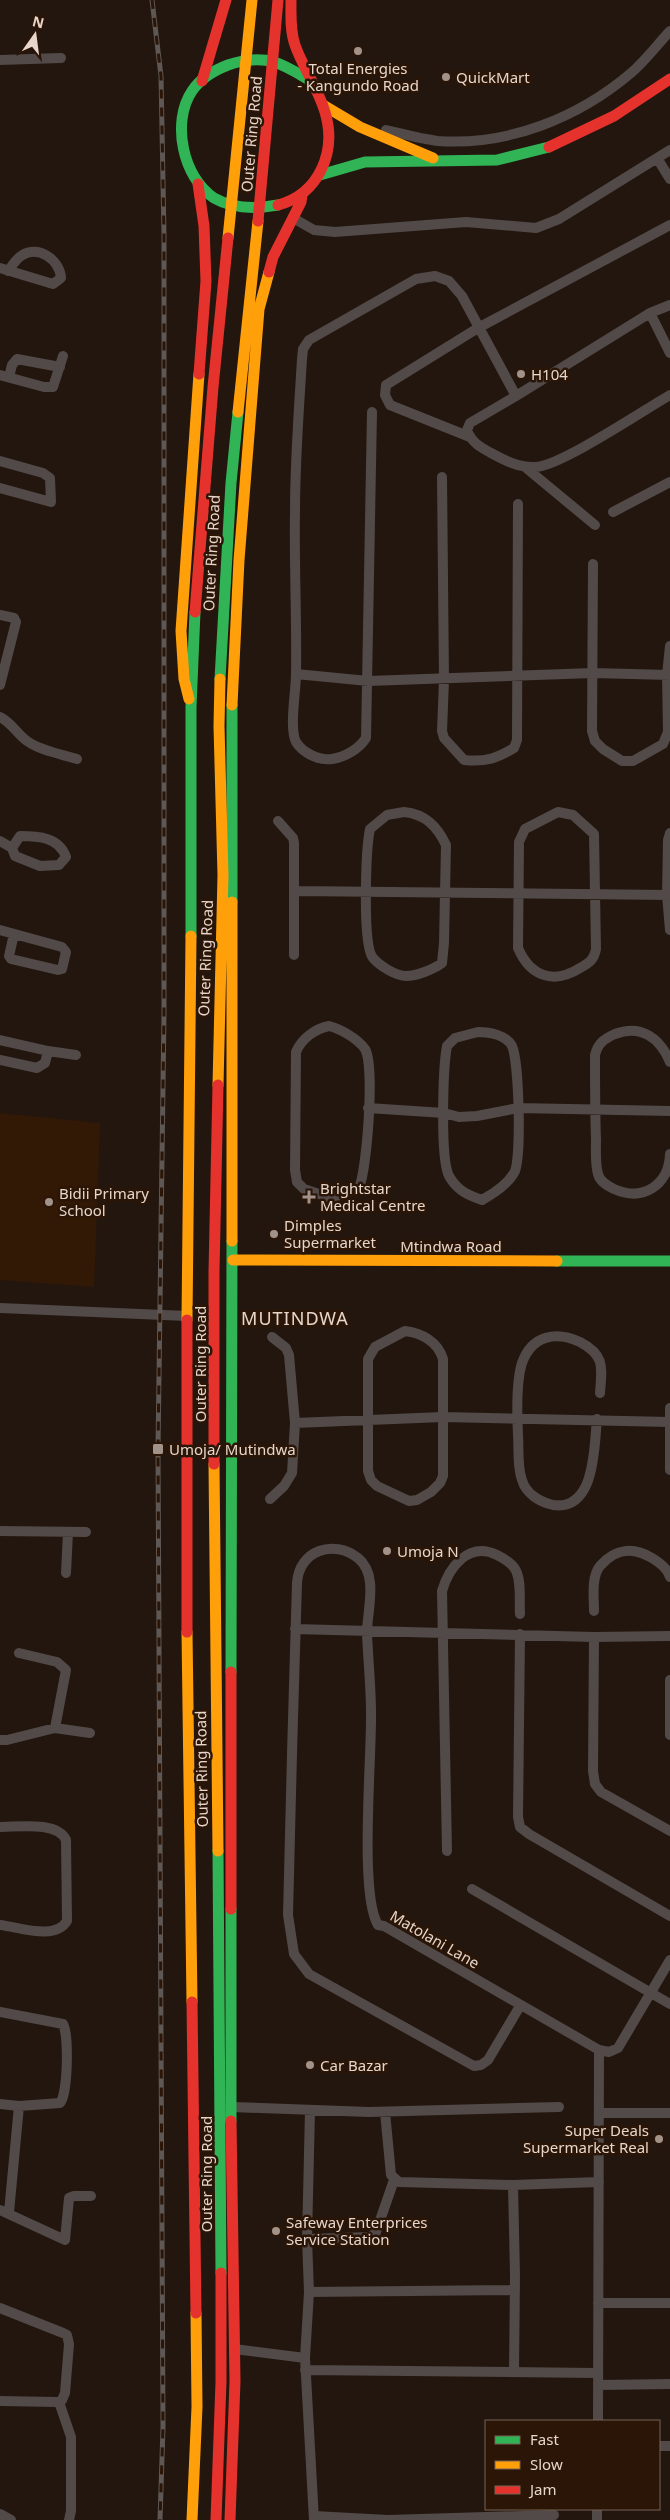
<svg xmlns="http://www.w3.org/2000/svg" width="670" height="2520" font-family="'Noto Sans',sans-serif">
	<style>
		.built { fill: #321905 }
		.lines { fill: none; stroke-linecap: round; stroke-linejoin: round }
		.street { stroke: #514a48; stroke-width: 10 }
		.fast { stroke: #30b455; stroke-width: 11 }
		.slow { stroke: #ff9f0a; stroke-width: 11 }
		.jam { stroke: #e5322d; stroke-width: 11 }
		.rail-casing { stroke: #5e5754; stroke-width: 5 }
		.rail { stroke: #2b1506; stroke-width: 3; stroke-dasharray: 9; stroke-linecap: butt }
		.poi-dot { fill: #a2938a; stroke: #2b1506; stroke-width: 2 }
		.labels { text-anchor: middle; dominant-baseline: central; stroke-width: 5; stroke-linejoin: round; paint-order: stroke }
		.poi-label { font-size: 15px; fill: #e6d6cc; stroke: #2b1506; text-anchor: start }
		.street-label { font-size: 15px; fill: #e6d6cc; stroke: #2b1506 }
		.quarter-label { font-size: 18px; letter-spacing: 1px; fill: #e6d6cc; stroke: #2b1506 }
	</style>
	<rect width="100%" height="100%" fill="#23160e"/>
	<path class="built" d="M0 1113 100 1123 94 1287 0 1280Z"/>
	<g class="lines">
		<path class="street" d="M0 60 61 58
			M386 130C403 134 421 139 438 141 508 146 578 118 631 73 645 61 657 45 670 31
			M657 158 670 179
			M293 218 314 230 335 232 466 222 536 228 559 219 670 150
			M0 268 53 284 61 278C60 260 38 244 21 256 16 259 12 266 8 271
			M650 313 670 353
			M0 375 44 387H53L63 356
			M9 377 12 365 17 359 60 367
			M516 396 470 423 467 430C472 443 480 447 491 453 504 460 519 468 535 467 559 467 644 410 670 395
			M372 412 366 738C359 749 345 757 332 759 319 761 303 753 296 742 289 728 296 691 296 674 297 620 294 565 295 511 295 460 299 409 302 359L303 349 309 340 416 279 435 276 449 281 462 296 516 396 650 313 670 305
			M470 437 390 405 385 395 386 385 478 328 670 225
			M0 461 43 473 50 478 51 502 0 488
			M525 467 595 525
			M442 477 444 680 442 731 444 738 464 760C485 762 496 759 514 748L517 740 518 504
			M613 512 670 482
			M593 564 592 731 595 741 603 749 622 761H633L663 744 668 732 667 675 670 646
			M0 615 14 618 16 622 0 685
			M296 674 368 681 593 673 670 675
			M0 717C12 723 17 734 27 741 41 751 61 754 77 759
			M404 812C425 814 437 826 446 845L444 943 442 963C434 969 417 976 406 976 396 976 380 966 373 958 362 945 366 848 370 829L387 815Z
			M558 812 573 815 594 834 596 949C594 960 589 963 580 968 553 985 530 976 518 948L519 842 525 829Z
			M278 821 293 838 294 843V955
			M670 833 668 840 667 895 670 930
			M0 841 12 848 20 836C38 836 59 837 66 857L59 865 40 866 15 856 12 848
			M295 891 670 895
			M0 930 62 947 66 952 62 969 58 970 11 959 9 956 14 934
			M329 1026C341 1029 358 1039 365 1049 375 1065 367 1170 359 1188L331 1198 304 1189 297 1182 295 1170 296 1052C302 1038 315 1029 329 1026Z
			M478 1032C490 1032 506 1035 512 1046 519 1061 522 1161 514 1173 507 1185 493 1194 482 1200 467 1195 457 1190 449 1176 440 1159 443 1067 447 1046L455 1038Z
			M0 1040 48 1051 76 1055
			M0 1060 37 1068 45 1063 48 1051
			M670 1062C660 1038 641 1024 615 1034 604 1039 598 1043 595 1055 595 1083 595 1111 596 1140 596 1150 595 1164 598 1174 600 1182 608 1186 614 1189 643 1202 669 1185 670 1154
			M368 1108 444 1113 459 1117 477 1116 518 1108 670 1111
			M0 1308 187 1316
			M405 1331C422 1333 438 1342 443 1359V1476L440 1483 431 1492 417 1500 409 1501 377 1486 371 1480 368 1471V1359L375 1347Z
			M272 1337 286 1348 289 1355 295 1423
			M670 1408V1470
			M597 1419C594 1446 596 1511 553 1505 540 1502 526 1494 522 1480 517 1467 519 1449 518 1435 517 1415 516 1382 522 1363 532 1335 556 1331 580 1342 605 1355 602 1367 600 1393
			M270 1499 284 1486 292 1473 295 1423 443 1417 670 1422
			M0 1531 86 1532
			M66 1573 68 1532
			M594 1611C594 1598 591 1577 600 1566 615 1548 634 1547 652 1558 660 1563 667 1568 670 1577
			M295 1629 594 1637 670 1636
			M520 1634 518 1817 520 1827 529 1834 670 1916
			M594 1637 593 1771 595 1784 601 1792 670 1831
			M19 1653 57 1662 66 1670 55 1728
			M670 1680V1735
			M0 1740H7L55 1728 90 1733
			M0 1827C18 1827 57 1821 66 1840L67 1921C55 1941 19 1927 0 1925
			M447 1851 442 1591C449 1567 469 1541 497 1555 503 1558 511 1562 515 1569 522 1580 519 1601 520 1614
			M472 1889 670 2004
			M520 2006 488 2060 481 2065 474 2066 309 1974 294 1954 288 1915C291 1804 293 1694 297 1583 299 1550 334 1539 358 1558 379 1575 367 1610 367 1633 368 1660 371 1686 371 1713 372 1755 359 1895 378 1925L384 1926 599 2050 609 2052 618 2048 670 1960
			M0 2012 63 2024C69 2035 68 2094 60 2103L19 2106 0 2104
			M232 2107 369 2112 559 2107
			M310 2110 307 2239 309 2292 305 2358 314 2520
			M385 2112 391 2175 399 2182 513 2185 599 2182
			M599 2113H670
			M513 2185 515 2275 514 2372
			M0 2210 65 2240 69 2198 74 2196H91
			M9 2212 19 2106
			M307 2239 370 2237 376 2232 394 2180
			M309 2292 515 2290
			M598 2303H670
			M0 2308 63 2333 67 2335 69 2344 65 2393 62 2400 57 2402 0 2401
			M234 2349 305 2358
			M305 2370 596 2373
			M598 2385 670 2384
			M59 2402 71 2437V2511L69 2520
			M598 2421 599 2050
			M659 2446H670
			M597 2509V2520
			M0 2514 11 2520
			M314 2516 388 2520 554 2515"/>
		<path class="fast" d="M320 175 365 162 497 160 549 147
			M278 205C256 209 233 209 214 198 183 178 171 122 192 91 200 79 215 70 228 65 243 60 259 58 274 62 287 66 299 74 311 81
			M220 679 231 483 238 412
			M232 902V705
			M191 936V707L195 612
			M557 1261H670
			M231 1672 232 1241
			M218 1851 221 2273
			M231 2121V1909"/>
		<path class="slow" d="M323 105 360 127 433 158
			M228 238 252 0
			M238 412 258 221
			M189 699 184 679 181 631 199 374
			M232 705 239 560 259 309 269 272
			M218 1085 223 875 219 726 220 679
			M232 1241V902
			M233 1260 557 1261
			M187 1320 191 936
			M214 1464 218 1851
			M187 1632 192 2002
			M192 2520 197 2407 196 2313"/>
		<path class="jam" d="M202 81 226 0
			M549 147 614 116 670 79
			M198 184 204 226 206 281 199 374
			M278 205C319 194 337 152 325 112 318 88 303 68 295 45 290 31 291 15 291 0
			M258 221 278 0
			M269 272 273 257 301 202 302 195
			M195 612 213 387 228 238
			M187 1320V1632
			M214 1464V1272L218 1085
			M231 1909V1672
			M192 2002 196 2313
			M216 2520 221 2382V2273
			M230 2520 235 2381 231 2121"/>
		<g class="rail-casing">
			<path id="rail" d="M152 0 161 76 164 235V1013L158 1449 163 2427 160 2520"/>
		</g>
		<use href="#rail" class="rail"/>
	</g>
	<g class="poi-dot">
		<circle cx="358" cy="51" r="5"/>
		<circle cx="446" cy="77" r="5"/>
		<circle cx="521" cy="374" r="5"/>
		<path d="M306.5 1189.5h5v5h5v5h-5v5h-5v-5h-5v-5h5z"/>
		<circle cx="49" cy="1202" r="5"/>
		<circle cx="274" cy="1234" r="5"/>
		<rect x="152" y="1443" width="12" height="12" rx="2.5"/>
		<circle cx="387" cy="1551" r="5"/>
		<circle cx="310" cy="2065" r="5"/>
		<circle cx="659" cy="2139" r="5"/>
		<circle cx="276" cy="2231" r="5"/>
	</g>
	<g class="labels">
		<g class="poi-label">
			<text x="358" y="68" text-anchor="middle">Total Energies<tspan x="358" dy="17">- Kangundo Road</tspan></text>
			<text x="456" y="77">QuickMart</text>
			<text x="531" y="374">H104</text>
			<text x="320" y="1188">Brightstar<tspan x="320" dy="17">Medical Centre</tspan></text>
			<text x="59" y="1193">Bidii Primary<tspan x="59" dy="17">School</tspan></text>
			<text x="284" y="1225">Dimples<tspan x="284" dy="17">Supermarket</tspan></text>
			<text x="169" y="1449">Umoja/ Mutindwa</text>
			<text x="397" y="1551">Umoja N</text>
			<text x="320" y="2065">Car Bazar</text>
			<text x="649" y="2130" text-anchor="end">Super Deals<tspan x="649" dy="17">Supermarket Real</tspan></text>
			<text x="286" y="2222">Safeway Enterprices<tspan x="286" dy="17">Service Station</tspan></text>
		</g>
		<g class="street-label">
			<text transform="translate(251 134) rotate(-85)">Outer Ring Road</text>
			<text transform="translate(211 553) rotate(-87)">Outer Ring Road</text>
			<text transform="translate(205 958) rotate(-88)">Outer Ring Road</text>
			<text x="451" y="1246">Mtindwa Road</text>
			<text transform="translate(200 1364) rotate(-90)">Outer Ring Road</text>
			<text transform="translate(201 1769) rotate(-91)">Outer Ring Road</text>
			<text transform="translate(435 1939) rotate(30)">Matolani Lane</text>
			<text transform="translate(206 2174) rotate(-90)">Outer Ring Road</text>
		</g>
		<g class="quarter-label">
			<text x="295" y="1318">MUTINDWA</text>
		</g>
	</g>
	<rect x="485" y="2420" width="175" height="90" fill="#2b1506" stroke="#766255"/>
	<rect x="495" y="2436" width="25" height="8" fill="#30b455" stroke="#766255"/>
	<text x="530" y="2445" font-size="15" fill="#e6d6cc">Fast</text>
	<rect x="495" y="2461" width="25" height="8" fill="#ff9f0a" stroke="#766255"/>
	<text x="530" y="2470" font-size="15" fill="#e6d6cc">Slow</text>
	<rect x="495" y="2486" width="25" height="8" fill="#e5322d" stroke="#766255"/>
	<text x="530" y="2495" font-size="15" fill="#e6d6cc">Jam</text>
	<g transform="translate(35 35) rotate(14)" stroke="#2b1506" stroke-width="4" paint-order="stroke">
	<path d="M0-4L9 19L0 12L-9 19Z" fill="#e6d6cc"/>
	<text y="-8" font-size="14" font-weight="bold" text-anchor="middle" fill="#e6d6cc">N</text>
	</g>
</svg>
